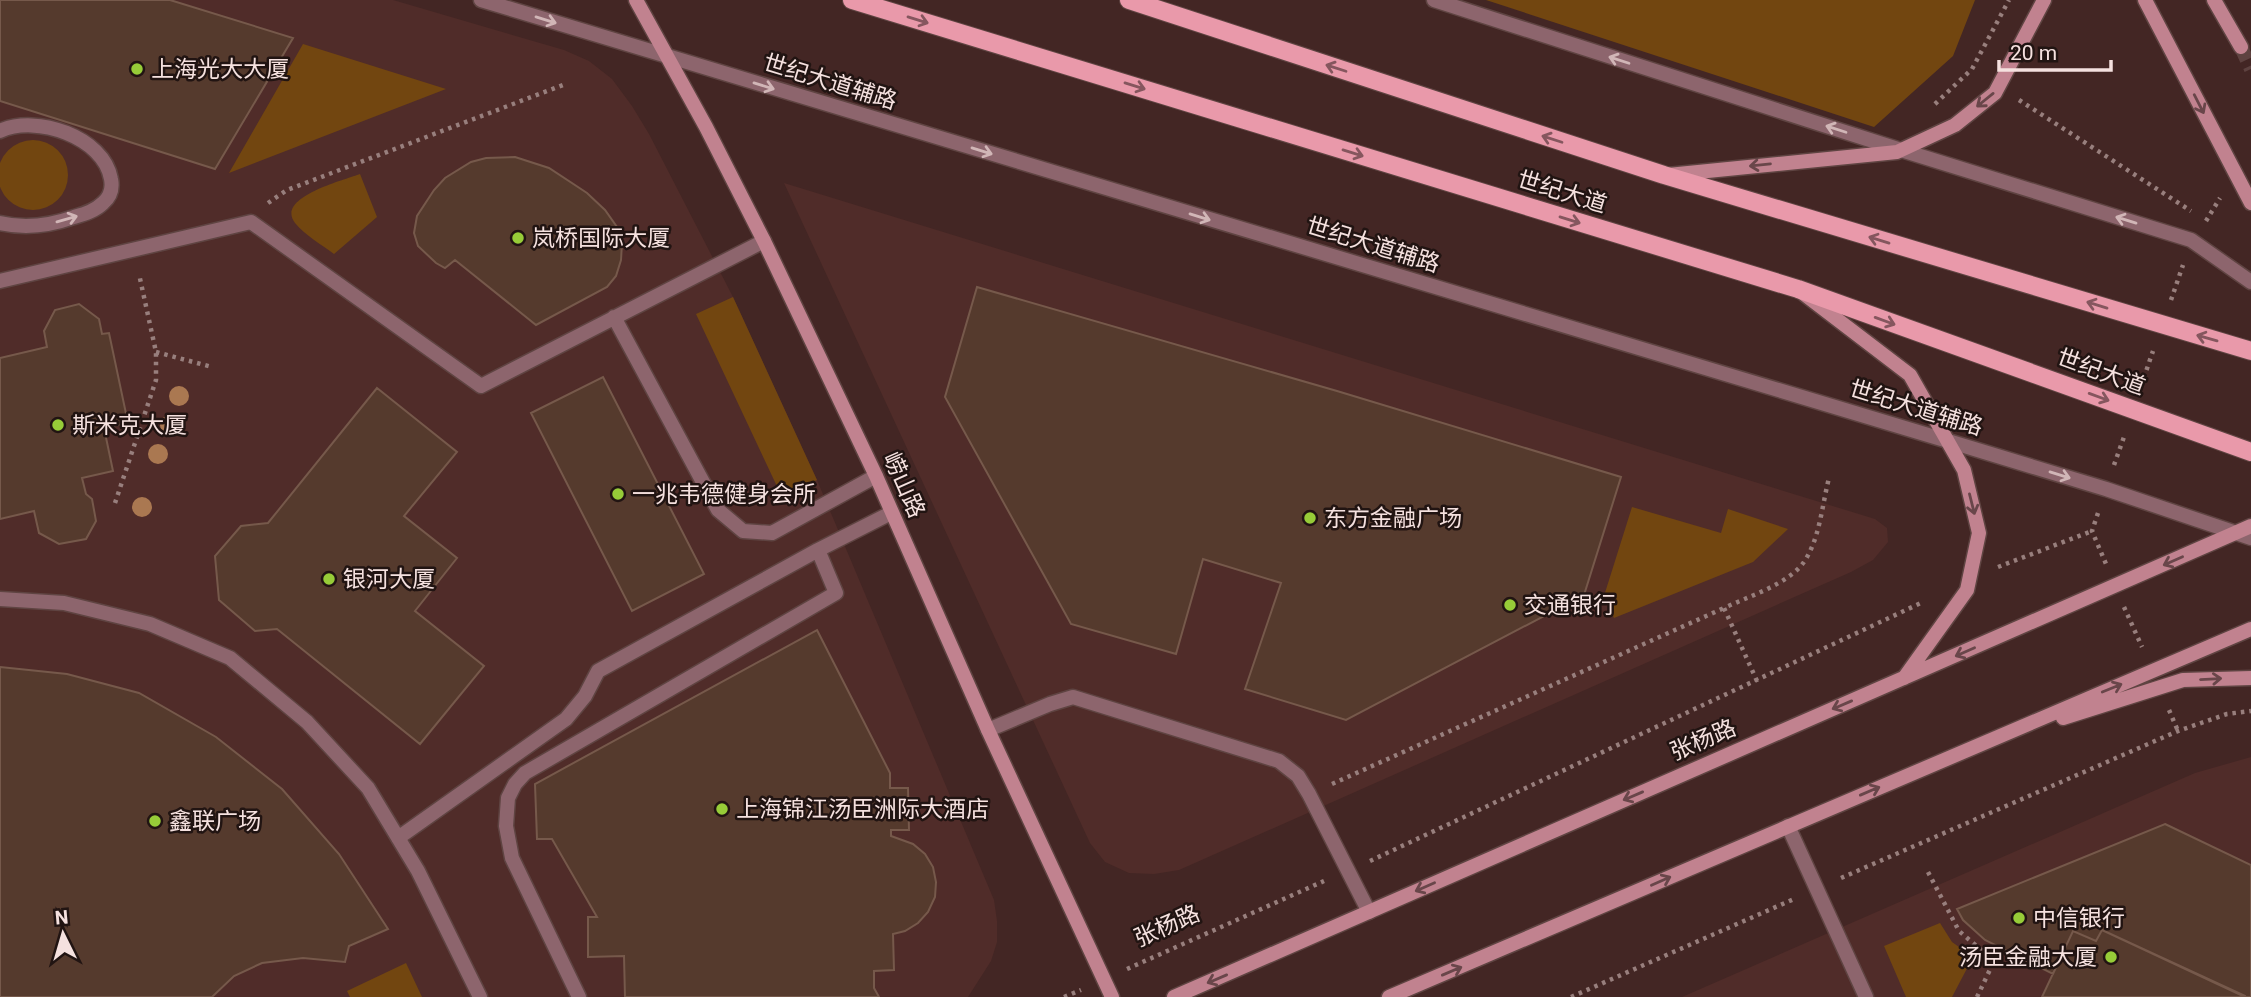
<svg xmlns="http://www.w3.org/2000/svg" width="2251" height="997" font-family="Roboto,'Noto Sans SC',sans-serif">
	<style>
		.built { fill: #502c29 }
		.green { fill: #724610 }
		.building { fill: #553a2d; stroke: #76594b; stroke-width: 2 }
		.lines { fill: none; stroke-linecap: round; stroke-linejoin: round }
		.secondary-tunnel { stroke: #5e4240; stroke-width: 14; stroke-dasharray: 14 7; stroke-linecap: butt }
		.lane-casing { stroke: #5f4442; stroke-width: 17 }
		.street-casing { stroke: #5f4442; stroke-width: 17 }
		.secondary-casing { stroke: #5f4442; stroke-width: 17 }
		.primary-casing { stroke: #5f4442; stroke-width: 20 }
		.path { stroke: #987f7d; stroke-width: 4.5; stroke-dasharray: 3.5 5; stroke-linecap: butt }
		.lane { stroke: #8d656d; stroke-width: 14 }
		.street { stroke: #8d656d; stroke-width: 14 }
		.secondary { stroke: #c1828f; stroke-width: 14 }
		.primary { stroke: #e999aa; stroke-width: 18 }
		.tree { fill: #aa7851 }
		.oneway { stroke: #d1b6b7 }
		.oneway2 { stroke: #85565e }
		.oneway3 { stroke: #69464a }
		.poi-dot { fill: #97cc38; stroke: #211412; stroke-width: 2.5 }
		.labels { text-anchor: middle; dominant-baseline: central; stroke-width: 5; stroke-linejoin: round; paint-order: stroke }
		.poi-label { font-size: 23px; fill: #f5e1df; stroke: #211412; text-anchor: start }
		.street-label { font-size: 23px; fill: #f5e1df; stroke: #211412 }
	</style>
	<rect width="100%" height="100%" fill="#432624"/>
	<path class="built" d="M0 0H393L564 50 589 61 612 79 632 106 649 134 733 297 817 480 994 900 997 921V942L991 961 968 997H0Z
		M784 183 1875 519 1887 528 1888 542 1873 560 1851 572 1179 870 1154 874 1129 873 1105 862 1090 843Z
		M2251 757V997H1682L2195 773Z"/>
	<path class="green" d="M1486 0H1975L1953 56 1874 127Z
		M303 44 446 89 229 173Z
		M-2 175a35 35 0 1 1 70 0a35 35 0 1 1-70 0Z
		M360 174 377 217 334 254C322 245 305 235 295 223 275 197 345 180 360 174Z
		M733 297 817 480 782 497 696 314Z
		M1632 507 1721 533 1728 509 1788 529 1753 562 1614 618 1604 596Z
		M1940 923 1952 942 1973 957 1952 997H1906L1884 946Z
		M406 963 422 997H350L347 991Z"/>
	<path class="building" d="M0 0H170L293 38 215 169 0 101Z
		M515 157 549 168 587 193 605 210 617 227 622 243 621 260 616 276 607 287 536 325 455 260 445 268 436 263 418 246 414 233 417 216 434 190 445 178 471 162 486 158Z
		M977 287 1337 391 1621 477 1584 595 1346 720 1245 689 1281 583 1203 559 1176 654 1071 624 945 397Z
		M79 304 99 319 102 334 109 333 128 423 104 428 113 471 82 478 86 494 92 499 96 521 86 539 59 544 39 533 34 511 0 519V358L47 347 44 331 55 310Z
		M603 377 704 574 632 611 531 413Z
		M377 388 457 452 404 516 457 558 415 611 484 666 420 744 277 629 255 631 219 600 215 556 241 526 268 523Z
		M817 630 890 773V788H908L909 830H891V836L913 844 925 854 933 867 936 882 935 897 928 912 918 923 905 931 893 934 894 970 874 971V988L879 997H625L624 956 588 957V917H597L552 839H537L535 784Z
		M0 667 67 674 139 693 216 737 282 789 339 854 388 929 349 946 345 962 303 958 262 963 234 976 212 997H0Z
		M2165 824 2251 865V997H2245L2102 930 2096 941 2073 931 2053 974 1985 940 1963 920 1957 909Z
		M2102 930 2245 996V997H2042L2073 931 2096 941Z"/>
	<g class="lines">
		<path class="secondary-tunnel" d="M2241 47 2251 69"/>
		<g class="lane-casing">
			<path id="lane" d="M0 131C36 114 104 137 111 179 113 189 110 197 103 203 95 211 84 214 74 217 49 226 26 229 0 223
				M0 281 251 222 481 386 764 241
				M614 317 718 510 743 531 772 533 876 476
				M0 599 64 603 150 624 230 658 307 722 368 788 418 871 480 997
				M988 730 1050 704 1073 697 1279 761 1298 776 1309 794 1369 912
				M1788 826 1866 997
				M398 838 566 719 585 696 598 671 818 550 891 513
				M579 997 512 858 506 826 508 798 515 784 525 773 836 593 818 550"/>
		</g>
		<g class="street-casing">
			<path id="street" d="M481 0 1948 441 2106 489 2251 538
				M1434 0 1901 150 2191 240 2251 282"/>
		</g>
		<g class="secondary-casing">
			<path id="secondary" d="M636 0 706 127 764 241 876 476 988 730 1112 997
				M2145 0 2251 203
				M2214 0 2241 47
				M1668 175 1897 152 1955 125 1995 93 2044 0
				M1804 294 1910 375 1964 470 1979 533 1967 590 1904 678
				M2063 718 2183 680 2251 678
				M1174 997 2251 526
				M1389 997 2251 629"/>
		</g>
		<g class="primary-casing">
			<path id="primary" d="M852 0 1798 289 2251 452
				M1129 0 1664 175 2251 351"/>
		</g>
		<path class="path" d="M2019 100 2191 211
			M1935 104 1972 69 2009 0
			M268 203 287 190 563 85
			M2206 221 2220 198
			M2171 300 2183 265
			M156 352 212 367
			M2141 386 2153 351
			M2114 465 2125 434
			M115 503 156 380V352L139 274
			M2098 513 2092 531 2106 564
			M1998 567 2092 531
			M2124 607 2142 647
			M1757 681 1724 608C1749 596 1787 585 1804 562 1820 538 1822 505 1829 478
			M2169 710 2178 731
			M1332 784 1724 608
			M1370 861 1923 602
			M1928 872 1959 931 1980 949 1996 957 1977 997
			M1841 878 2178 731 2227 714 2251 711
			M1127 969 1324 881
			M1064 997 1081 990
			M1571 997 1794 899"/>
		<use href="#lane" class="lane"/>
		<use href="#street" class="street"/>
		<use href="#secondary" class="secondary"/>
		<use href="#primary" class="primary"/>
	</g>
	<g class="tree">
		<circle cx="179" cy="396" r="10"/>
		<circle cx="170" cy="425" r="10"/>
		<circle cx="158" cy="454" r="10"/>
		<circle cx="142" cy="507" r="10"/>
	</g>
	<defs><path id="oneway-shaft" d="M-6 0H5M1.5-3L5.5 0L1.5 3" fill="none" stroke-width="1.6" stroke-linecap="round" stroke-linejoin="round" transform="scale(1.75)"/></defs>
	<g class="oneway">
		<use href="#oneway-shaft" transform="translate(546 20) rotate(17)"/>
		<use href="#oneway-shaft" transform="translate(1619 60) rotate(-162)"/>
		<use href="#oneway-shaft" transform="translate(764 86) rotate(17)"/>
		<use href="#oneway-shaft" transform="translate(1836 129) rotate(-162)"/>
		<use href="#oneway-shaft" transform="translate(982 151) rotate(17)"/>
		<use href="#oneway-shaft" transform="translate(1200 217) rotate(17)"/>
		<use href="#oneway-shaft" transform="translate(67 219) rotate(-16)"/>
		<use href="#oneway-shaft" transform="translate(2126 220) rotate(-163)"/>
		<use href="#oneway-shaft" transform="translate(2060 475) rotate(17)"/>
	</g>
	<g class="oneway2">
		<use href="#oneway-shaft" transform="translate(918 20) rotate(17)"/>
		<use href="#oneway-shaft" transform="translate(1336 68) rotate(-162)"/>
		<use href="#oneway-shaft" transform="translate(1135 86) rotate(17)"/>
		<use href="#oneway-shaft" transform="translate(1552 139) rotate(-162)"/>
		<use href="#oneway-shaft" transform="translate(1353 153) rotate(17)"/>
		<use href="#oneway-shaft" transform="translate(1570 220) rotate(17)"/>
		<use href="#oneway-shaft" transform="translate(1879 240) rotate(-163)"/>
		<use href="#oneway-shaft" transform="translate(2097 305) rotate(-163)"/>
		<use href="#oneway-shaft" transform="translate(1885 321) rotate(20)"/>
		<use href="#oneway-shaft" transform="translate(2207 338) rotate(-164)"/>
		<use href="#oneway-shaft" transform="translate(2099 397) rotate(20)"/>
	</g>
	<g class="oneway3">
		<use href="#oneway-shaft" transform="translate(1985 100) rotate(141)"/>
		<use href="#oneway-shaft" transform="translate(2199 104) rotate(63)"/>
		<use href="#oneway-shaft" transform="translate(1760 165) rotate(174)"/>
		<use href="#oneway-shaft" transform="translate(1972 504) rotate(76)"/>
		<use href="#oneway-shaft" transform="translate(2173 561) rotate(156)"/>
		<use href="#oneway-shaft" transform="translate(1965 652) rotate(156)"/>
		<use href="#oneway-shaft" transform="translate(2211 679) rotate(-3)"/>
		<use href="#oneway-shaft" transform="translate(2112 688) rotate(-22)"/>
		<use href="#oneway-shaft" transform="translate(1842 705) rotate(157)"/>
		<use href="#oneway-shaft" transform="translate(1870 791) rotate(-23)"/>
		<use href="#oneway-shaft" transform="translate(1633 796) rotate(157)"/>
		<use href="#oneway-shaft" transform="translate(1661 881) rotate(-24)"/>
		<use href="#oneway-shaft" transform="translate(1425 887) rotate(156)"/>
		<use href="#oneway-shaft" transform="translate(1452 971) rotate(-23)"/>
		<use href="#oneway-shaft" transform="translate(1217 979) rotate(157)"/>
	</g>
	<g class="poi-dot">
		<circle cx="137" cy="69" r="7"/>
		<circle cx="518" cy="238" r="7"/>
		<circle cx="58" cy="425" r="7"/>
		<circle cx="618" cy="494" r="7"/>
		<circle cx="1310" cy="518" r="7"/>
		<circle cx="329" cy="579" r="7"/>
		<circle cx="1510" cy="605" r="7"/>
		<circle cx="722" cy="809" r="7"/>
		<circle cx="155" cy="821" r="7"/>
		<circle cx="2019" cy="918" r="7"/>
		<circle cx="2111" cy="957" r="7"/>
	</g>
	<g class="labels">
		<g class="poi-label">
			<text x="151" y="69">上海光大大厦</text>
			<text x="532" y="238">岚桥国际大厦</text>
			<text x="72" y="425">斯米克大厦</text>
			<text x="632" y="494">一兆韦德健身会所</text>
			<text x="1324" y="518">东方金融广场</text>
			<text x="343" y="579">银河大厦</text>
			<text x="1524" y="605">交通银行</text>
			<text x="736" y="809">上海锦江汤臣洲际大酒店</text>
			<text x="169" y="821">鑫联广场</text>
			<text x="2033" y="918">中信银行</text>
			<text x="2097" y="957" text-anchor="end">汤臣金融大厦</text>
		</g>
		<g class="street-label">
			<text transform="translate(830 82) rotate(17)">世纪大道辅路</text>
			<text transform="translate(1562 192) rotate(17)">世纪大道</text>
			<text transform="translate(1373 245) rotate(17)">世纪大道辅路</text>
			<text transform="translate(2101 372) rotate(20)">世纪大道</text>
			<text transform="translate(1916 408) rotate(17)">世纪大道辅路</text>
			<text transform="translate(904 485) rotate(66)">崂山路</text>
			<text transform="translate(1703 740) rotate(-23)">张杨路</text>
			<text transform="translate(1167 926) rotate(-24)">张杨路</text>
		</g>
	</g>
	<g transform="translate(63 934) rotate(355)" stroke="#211412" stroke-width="5" paint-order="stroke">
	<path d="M0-5L12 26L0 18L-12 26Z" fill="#f5e1df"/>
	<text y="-10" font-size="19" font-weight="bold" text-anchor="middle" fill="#f5e1df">N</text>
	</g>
	<path d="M1999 60v10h112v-10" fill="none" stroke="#f5e1df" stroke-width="3.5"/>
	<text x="2010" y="60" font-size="21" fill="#f5e1df" stroke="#211412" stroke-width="5" paint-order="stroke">20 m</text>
</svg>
